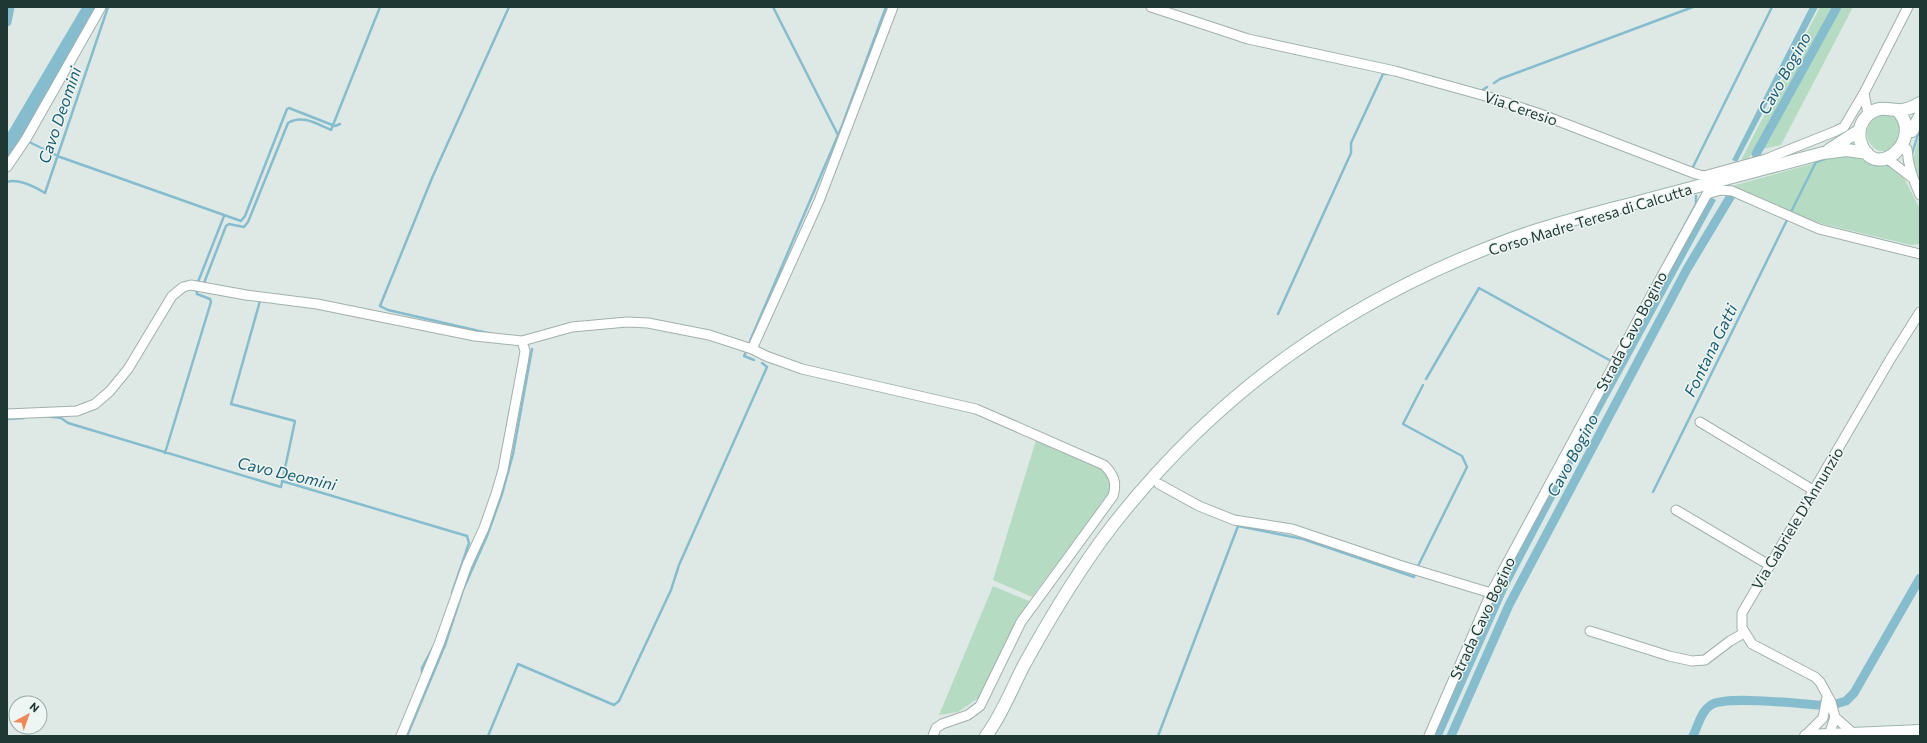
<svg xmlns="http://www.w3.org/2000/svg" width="1927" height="743" font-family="Commissioner,sans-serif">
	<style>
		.green { fill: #b6dbc3 }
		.water { fill: #85bdcf }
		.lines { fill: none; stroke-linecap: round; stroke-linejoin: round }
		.stream { stroke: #85bdcf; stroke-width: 2.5 }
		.canal { stroke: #85bdcf; stroke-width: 9 }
		.minor-casing { stroke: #a1b0ac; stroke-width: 11 }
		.secondary-casing { stroke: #9db5ae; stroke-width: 14 }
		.minor { stroke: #fff; stroke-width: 9 }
		.secondary { stroke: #fff; stroke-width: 12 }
		.labels { text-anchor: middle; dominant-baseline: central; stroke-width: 3; stroke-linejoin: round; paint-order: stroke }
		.street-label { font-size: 15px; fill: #1f3834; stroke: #eef6f3 }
		.water-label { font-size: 16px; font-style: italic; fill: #1b5d73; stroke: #eef6f3 }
	</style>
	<rect width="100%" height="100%" fill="#dee9e5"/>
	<path class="green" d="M1820 7H1853L1781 145 1754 151 1748 159 1741 160Z
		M1880 115H1895L1903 122 1898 149C1885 152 1875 154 1868 140 1865 129 1869 120 1880 115Z
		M1920 133V186L1912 164Z
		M1840 156 1855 157 1874 164 1896 169 1902 174 1920 209 1919 244 1911 245 1819 223 1802 216 1798 217 1732 186Z
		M1036 440 1100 467 1110 477V492L1032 597 993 580Z
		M993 586 1029 601 980 697 958 712 939 715Z"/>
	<path class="water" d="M82 7H98L23 136 7 160V134Z
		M1810 7H1818L1737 162 1732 160Z
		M1710 197 1716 200 1591 429 1505 593 1498 590Z"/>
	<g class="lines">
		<path class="stream" d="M773 7 838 135
			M1494 83 1500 79 1693 7
			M1481 91 1487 87
			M27 141 60 157 241 221 245 216 287 109 289 108 335 126 340 124
			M1912 154 1920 128
			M1883 164 1893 167
			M1692 169 1772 7
			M7 182C19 178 35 187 45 193L108 7
			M1791 212 1816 162 1828 158
			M1666 260 1696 204V196
			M198 282 224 216
			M204 283 226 226 229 224 244 227 248 222 288 123C302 114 317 124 331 130L380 7
			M202 290 212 293
			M1278 314 1351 153V143L1383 74H1389
			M492 334 388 310 380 306 432 178 509 7
			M750 341 842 126 886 7
			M746 352 744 356 754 360
			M1426 379 1479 288 1611 361 1612 360
			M45 416 61 418 68 423 281 487 295 421 231 404 260 301H258
			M7 419 24 418
			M165 453 211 302 210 299 197 294 196 288
			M282 481 467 536 469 543 452 593
			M1653 492 1788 218
			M1417 568 1467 467 1462 456 1403 424 1423 385
			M422 673V668L433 647
			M407 736 445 645 463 590 487 536 502 494 513 454 532 349
			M488 736 518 664 614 705 619 701 671 590 679 565 767 367 762 363
			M1158 736 1238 526 1303 539 1414 577 1415 573"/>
		<path class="canal" d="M7 22 10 7
			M1756 154 1837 7
			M1836 704 1846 701 1854 693 1920 578
			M1437 736 1506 581
			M1451 736 1509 605 1687 269 1732 194
			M1693 736C1698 726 1701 711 1711 705 1725 695 1800 704 1820 705"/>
		<g class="minor-casing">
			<path id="minor" d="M1151 7 1248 39 1395 71 1489 97 1540 114 1696 174 1704 176 1766 159 1836 131 1844 127 1864 93
				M1868 114 1864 93 1908 7
				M1907 149C1908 166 1913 179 1920 195
				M1889 160 1911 177
				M7 167 26 139 101 7
				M522 341 572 327 627 322 648 323 709 335 752 349 766 356 802 369 976 409 1104 465C1114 475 1117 483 1113 496L1021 622 980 706 968 715 942 724 936 728 933 736
				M752 349 819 201 893 7
				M7 414 77 411 95 404 110 391 128 369 172 296 183 287 191 285 246 295 317 304 475 336 522 341 525 351 523 363 503 470 496 494 484 528 467 565 439 644 401 736
				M1700 422 1813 490
				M1159 484 1199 506 1234 520 1292 529 1399 565 1491 593
				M1676 510 1769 565
				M1590 631 1669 656 1692 661 1705 660 1730 641 1744 633
				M1854 734 1835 717 1831 702 1820 682 1815 677 1752 644 1742 628V613L1891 358 1920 312
				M1829 735 1835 717
				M1429 736 1491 593 1653 292 1707 194 1721 190 1732 191 1819 229 1920 254
				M1805 736 1823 718 1827 697"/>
		</g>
		<g class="secondary-casing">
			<path id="secondary" d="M1897 110C1927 140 1872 186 1860 140 1858 131 1861 121 1868 115 1877 106 1886 109 1897 110 1905 111 1913 107 1920 103
				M1912 131 1920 116
				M1829 150 1860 130
				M986 736C1002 715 1012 688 1024 665 1051 616 1079 569 1113 525 1219 390 1348 300 1508 240 1551 224 1597 213 1642 201 1702 185 1763 169 1823 153L1847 150 1867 153
				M1806 736 1920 731"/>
		</g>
		<use href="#minor" class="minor"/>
		<use href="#secondary" class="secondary"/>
	</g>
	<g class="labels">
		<g class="street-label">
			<text transform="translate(1521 108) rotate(19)">Via Ceresio</text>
			<text transform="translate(1590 219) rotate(-17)">Corso Madre Teresa di Calcutta</text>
			<text transform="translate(1631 331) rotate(-62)">Strada Cavo Bogino</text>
			<text transform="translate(1797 518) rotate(-59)">Via Gabriele D'Annunzio</text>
			<text transform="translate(1482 618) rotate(-65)">Strada Cavo Bogino</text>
		</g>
		<g class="water-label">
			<text transform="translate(1784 73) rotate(-61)">Cavo Bogino</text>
			<text transform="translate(59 115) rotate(-71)">Cavo Deomini</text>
			<text transform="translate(1710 350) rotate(-64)">Fontana Gatti</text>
			<text transform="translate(1572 455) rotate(-62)">Cavo Bogino</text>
			<text transform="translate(287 473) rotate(13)">Cavo Deomini</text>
		</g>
	</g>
	<rect width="1927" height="743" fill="none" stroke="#1f3834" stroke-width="16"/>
	<g transform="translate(28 715) rotate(40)"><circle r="19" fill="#eef6f3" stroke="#9baaa7"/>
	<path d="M0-3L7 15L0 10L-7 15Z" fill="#f08755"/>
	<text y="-6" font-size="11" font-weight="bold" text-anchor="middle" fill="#1f3834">N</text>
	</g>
</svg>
